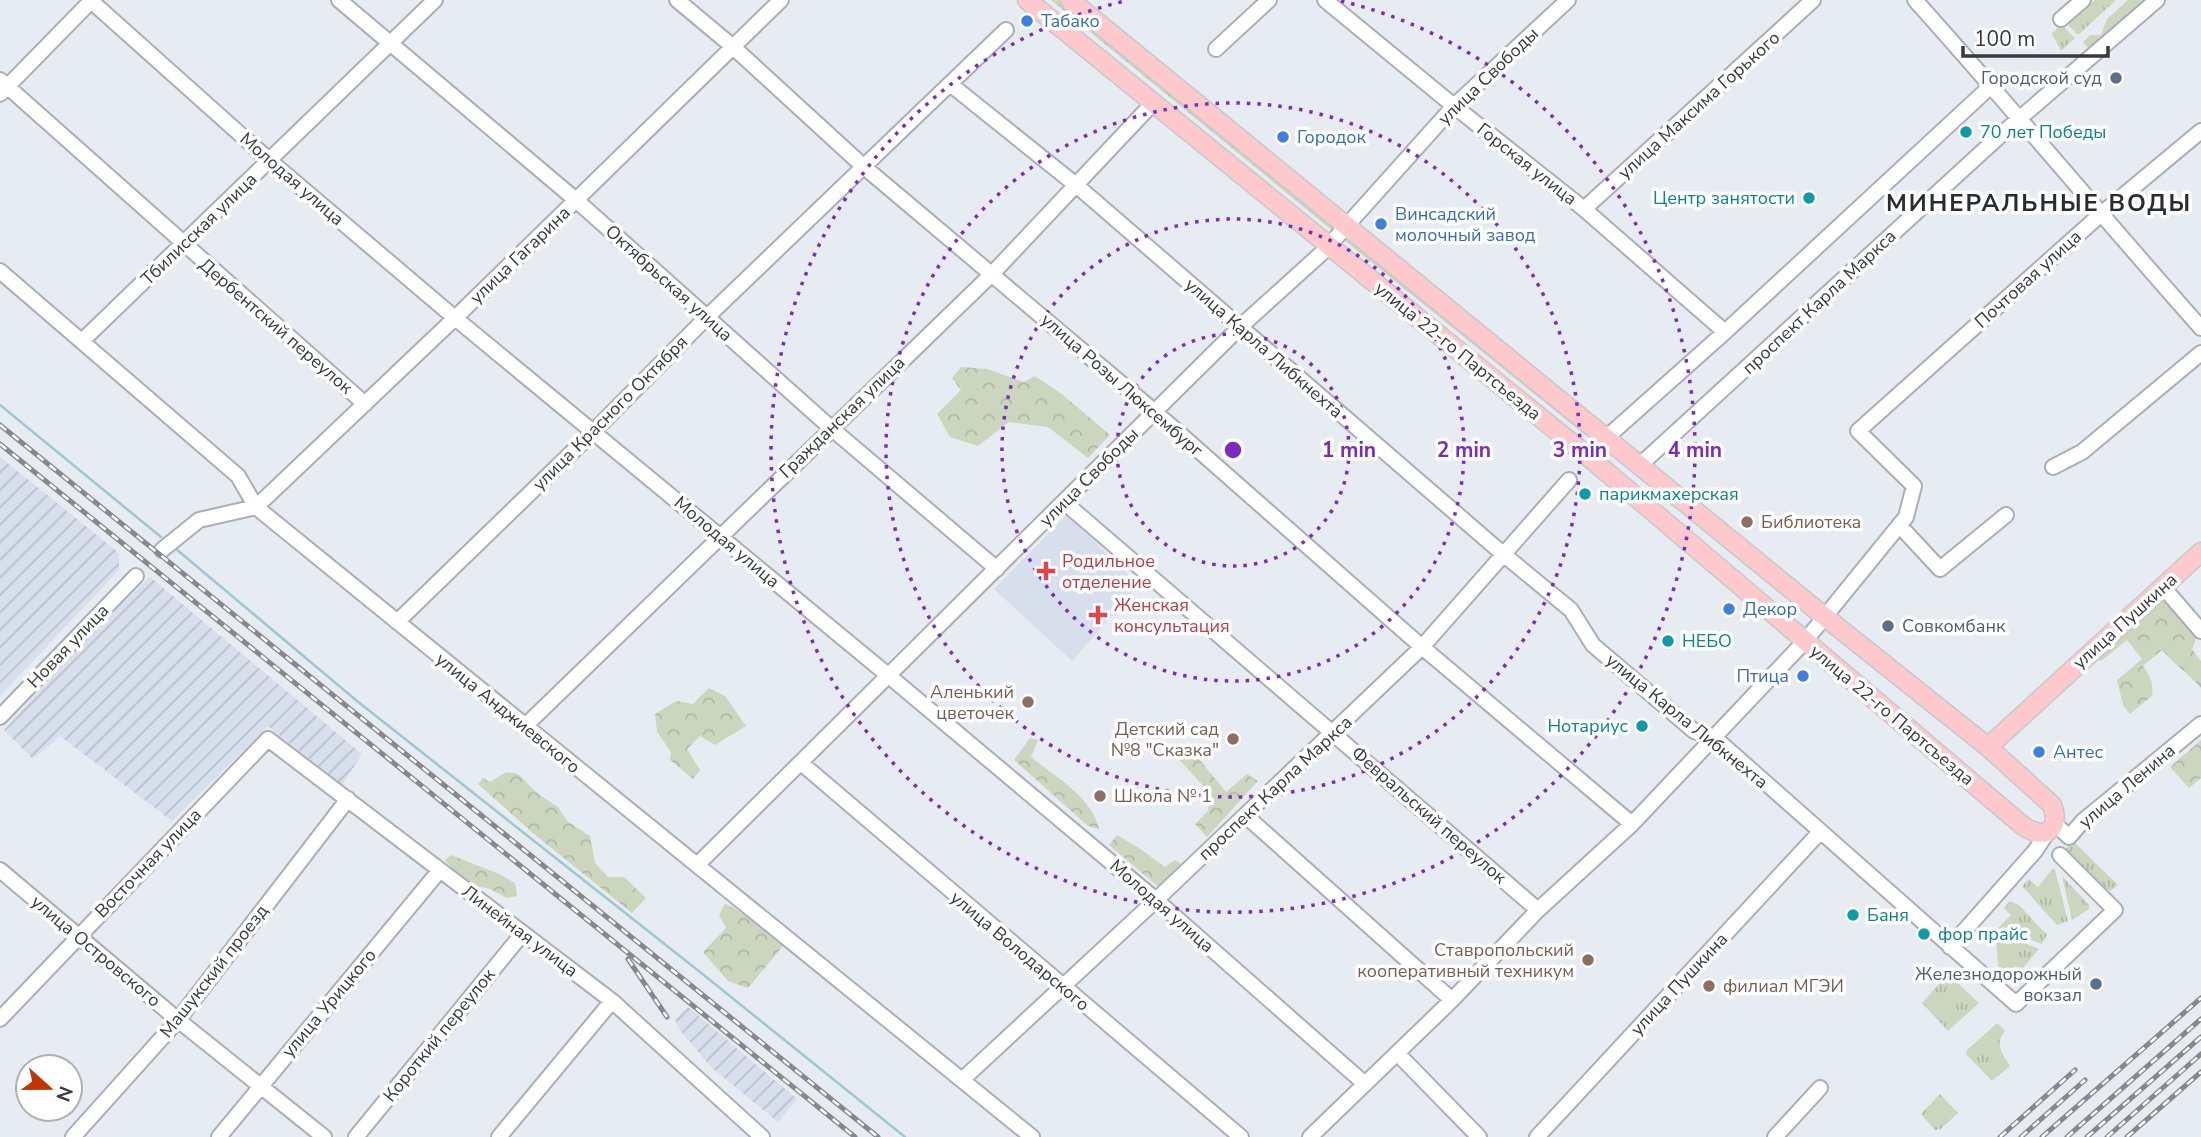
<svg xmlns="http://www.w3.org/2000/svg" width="2201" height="1137" font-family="'Nunito Sans',sans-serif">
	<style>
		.built { fill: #d7deec }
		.industrial { fill: url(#industrial-furrows) }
		.grass { fill: url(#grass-tufts) }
		.forest { fill: url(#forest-crowns) }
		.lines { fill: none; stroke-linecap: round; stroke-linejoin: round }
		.stream { stroke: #9fc7cf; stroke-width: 2.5 }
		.minor-casing { stroke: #abaeb6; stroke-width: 18 }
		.major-casing { stroke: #c7c8c9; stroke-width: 21 }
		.minor { stroke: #fff; stroke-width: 14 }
		.major { stroke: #fdc9cc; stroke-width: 18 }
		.rail-casing { stroke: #85888d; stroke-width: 5 }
		.rail { stroke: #fff; stroke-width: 2.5; stroke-dasharray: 8; stroke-linecap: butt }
		.ring { fill: none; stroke: #7b2cbf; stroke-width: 3.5; stroke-dasharray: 3.5 7 }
		.shop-dot { fill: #3f7fe0; stroke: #fff; stroke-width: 2.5 }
		.service-dot { fill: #5c6f8a; stroke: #fff; stroke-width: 2.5 }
		.culture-dot { fill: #0f9aa8; stroke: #fff; stroke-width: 2.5 }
		.education-dot { fill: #8d6e63; stroke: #fff; stroke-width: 2.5 }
		.health-dot { fill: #e0444e; stroke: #fff; stroke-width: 2.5 }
		.labels { text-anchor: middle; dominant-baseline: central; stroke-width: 7; stroke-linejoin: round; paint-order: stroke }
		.shop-label { font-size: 18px; fill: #366cbe; stroke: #fff; text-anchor: start }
		.street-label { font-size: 18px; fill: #383a3d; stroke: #fff }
		.service-label { font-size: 18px; fill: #4e5e75; stroke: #fff; text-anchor: end }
		.culture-label { font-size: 18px; fill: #0d838f; stroke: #fff; text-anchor: start }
		.education-label { font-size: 18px; fill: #785e54; stroke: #fff; text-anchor: start }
		.health-label { font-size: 18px; fill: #be3a42; stroke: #fff; text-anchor: start }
		.district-label { font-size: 24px; font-weight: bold; letter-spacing: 2px; fill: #292c32; stroke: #fff }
		.centre { fill: #7b2cbf; stroke: #fff; stroke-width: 3.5 }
		.ring-label { font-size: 21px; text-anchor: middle; font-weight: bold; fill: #7b2cbf; stroke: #fff; stroke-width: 7; stroke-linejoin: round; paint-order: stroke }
	</style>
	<defs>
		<pattern id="industrial-furrows" width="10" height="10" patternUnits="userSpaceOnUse" patternTransform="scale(1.75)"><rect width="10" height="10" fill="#d7deec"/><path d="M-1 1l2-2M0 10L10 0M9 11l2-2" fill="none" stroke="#b9bfcb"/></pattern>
		<pattern id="grass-tufts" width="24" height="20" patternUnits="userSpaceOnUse" patternTransform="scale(1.75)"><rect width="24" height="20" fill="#ccd6be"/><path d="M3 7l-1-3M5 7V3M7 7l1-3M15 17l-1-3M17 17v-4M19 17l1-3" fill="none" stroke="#b0b8a4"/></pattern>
		<pattern id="forest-crowns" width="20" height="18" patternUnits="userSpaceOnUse" patternTransform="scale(1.75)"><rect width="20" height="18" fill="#ccd6be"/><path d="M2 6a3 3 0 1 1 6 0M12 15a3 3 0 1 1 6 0" fill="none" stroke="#b0b8a4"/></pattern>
	</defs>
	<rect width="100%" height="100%" fill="#e7ebf2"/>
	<path class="built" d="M1067 515 1139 585 1072 661 994 589Z"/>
	<path class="industrial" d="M0 457 119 553V570L0 696Z
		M150 577 362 754 342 785 268 726 172 821 60 736 33 759 4 730 78 648Z
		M688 1007 797 1099 778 1122 711 1067 679 1029 675 1019Z"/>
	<path class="grass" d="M1051 0H1059L1333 224V231Z
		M2095 0H2116L2078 35 2068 25Z
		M2128 0H2151L2092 52 2083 42 2090 35H2101L2107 19Z
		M2061 24 2075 38 2061 51 2052 34Z
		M1352 239 1589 430 1585 435 1344 240Z
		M2073 841 2118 885 2110 891 2099 886 2065 850Z
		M2053 868 2055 870 2068 921 2057 925 2022 886 2029 879 2038 887Z
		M2062 876 2089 905V909L2072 920Z
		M2010 901 2019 905 2047 935 2042 944 1998 928 2011 915 2004 908Z
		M1995 931 2039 949 2015 977 2006 978 1999 972Z
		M1948 974 1979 1003 1948 1031 1922 1003Z
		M1997 1023 2005 1031C1994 1043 2002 1054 2010 1066L1992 1081 1966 1054 1967 1050Z
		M1940 1094 1958 1113 1941 1129 1935 1130 1921 1114Z"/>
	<path class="forest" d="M961 367 987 369 1024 382 1035 376 1063 395 1110 435 1088 458 1048 427 1009 422 978 446 950 437 937 414 961 390 952 378Z
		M2163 589 2199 632 2192 649 2201 661V688C2189 674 2174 664 2162 650L2143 666C2150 676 2154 682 2152 696L2130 714 2123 705 2117 680 2142 659 2127 640 2101 661 2091 656Z
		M709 688 725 696 746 726 715 745 700 736 687 749 700 770 693 779 670 760 671 752 657 732 655 714 676 701 693 704Z
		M1030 738 1038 740 1031 757C1054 776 1092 797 1099 829L1088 826 1014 760Z
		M2201 740V778L2189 788 2170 767Z
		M1189 747 1226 792 1247 774 1258 781 1207 837 1195 824 1208 811 1211 794 1171 751Z
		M506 772 518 774 537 793 558 807 567 821 590 836 595 863 608 877H624L646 898 632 913 534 834 478 784 483 778 490 782Z
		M1117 835 1139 848 1165 867 1175 860 1181 864 1161 889 1109 845Z
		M451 855 499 874 515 883 517 896 507 898 490 889 465 883 445 860Z
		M725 904C746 912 764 933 783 946L748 988 728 981 703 952 726 928 719 915Z"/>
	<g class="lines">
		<path class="stream" d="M0 405 161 537
			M176 549 357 701 700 972 905 1137"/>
		<g class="minor-casing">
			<path id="minor" d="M90 0 270 161 455 318 889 676 1156 900 1365 1084
				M339 0 576 200 831 428 997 569
				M677 0 732 46 863 166 1155 412 1422 647 1632 824
				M1325 0 1454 106 1584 209 1725 332
				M1915 0C2012 108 2105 220 2201 328
				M2061 19 2083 0
				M1216 49 1269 0
				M0 80 365 404
				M950 84 1076 185 1503 554 1571 610 1593 645 1694 731 1715 738 2016 1004 2115 910 2060 855
				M0 94 92 0
				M1584 209 1813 0
				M0 271 238 476 256 507 1032 1137
				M82 341 435 0
				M1606 438 1725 332 1992 85
				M1640 465 2005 131 2157 0
				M2053 467 2082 452 2201 353
				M1064 502 1538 910
				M256 507 455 318 781 0
				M1899 525 1940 569 2006 515
				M162 550 199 520 256 507
				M2163 587 2201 631
				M397 622 594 431 707 317 1006 30
				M0 717 136 576
				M524 727 992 274 1154 102
				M801 763 1241 1137
				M1246 816 1452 1000
				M2054 823 2069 837 2083 821 2201 724
				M697 865 1240 327 1324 251 1454 106 1568 0
				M0 870 178 1020 324 1137
				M1950 947 2035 851 2047 833
				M0 1019 268 739 612 1001 762 1137
				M1397 1053 1479 1137
				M963 1079 1156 900 1422 647 1569 480
				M73 1137 178 1020 348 799
				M219 1137 440 870
				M356 1137 523 933
				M499 1137 612 1001
				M1310 1137 1452 1000 1538 910 1632 824 1805 641 1906 517 1914 486 1858 431 2100 215 2201 131
				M1537 1137 1820 832
				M1775 1137 1820 1088"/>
		</g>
		<g class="major-casing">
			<path id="major" d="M1027 0 1590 458 2022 825C2043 841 2062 831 2052 805L1988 747 1825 617 1070 0
				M1988 747 2201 552"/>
		</g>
		<use href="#minor" class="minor"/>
		<use href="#major" class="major"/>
		<g class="rail-casing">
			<path id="rail" d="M0 425 878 1137
				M0 444 855 1137
				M628 959 667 1017
				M2000 1137 2075 1070
				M2021 1137 2085 1080
				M2042 1137 2201 998
				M2067 1137 2201 1019
				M2087 1137 2201 1037
				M2107 1137 2201 1054
				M2127 1137 2201 1072"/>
		</g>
		<use href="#rail" class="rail"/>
	</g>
	<g class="ring">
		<circle cx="1233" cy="450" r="116"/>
		<circle cx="1233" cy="450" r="231"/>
		<circle cx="1233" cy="450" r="347"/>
		<path d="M1341 1A462 462 0 1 1 1125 1"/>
	</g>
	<g class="shop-dot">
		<circle cx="1027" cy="21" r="7"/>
		<circle cx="1283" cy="137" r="7"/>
		<circle cx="1381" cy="224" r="7"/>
		<circle cx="1729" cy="609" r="7"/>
		<circle cx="1803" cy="676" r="7"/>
		<circle cx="2039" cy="752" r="7"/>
	</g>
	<g class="service-dot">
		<circle cx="2116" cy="78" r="7"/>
		<circle cx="1888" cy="626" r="7"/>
		<circle cx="2096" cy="984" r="7"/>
	</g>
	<g class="culture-dot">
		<circle cx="1966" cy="132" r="7"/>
		<circle cx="1809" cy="198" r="7"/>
		<circle cx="1585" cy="494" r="7"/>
		<circle cx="1668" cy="641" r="7"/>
		<circle cx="1642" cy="726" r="7"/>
		<circle cx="1853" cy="915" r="7"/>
		<circle cx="1924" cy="934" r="7"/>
	</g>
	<g class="education-dot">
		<circle cx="1747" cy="522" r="7"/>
		<circle cx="1028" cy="702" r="7"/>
		<circle cx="1233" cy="739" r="7"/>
		<circle cx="1100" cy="796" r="7"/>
		<circle cx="1588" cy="960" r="7"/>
		<circle cx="1709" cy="986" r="7"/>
	</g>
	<g class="health-dot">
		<path d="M1042.5 560.5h7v7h7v7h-7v7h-7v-7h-7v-7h7z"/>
		<path d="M1094.5 604.5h7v7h7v7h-7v7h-7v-7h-7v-7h7z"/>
	</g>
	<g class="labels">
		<g class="shop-label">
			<text x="1041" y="21">Табако</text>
			<text x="1297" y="137">Городок</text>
			<text x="1395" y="214">Винсадский<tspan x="1395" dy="21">молочный завод</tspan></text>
			<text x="1743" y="609">Декор</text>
			<text x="1789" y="676" text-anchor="end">Птица</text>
			<text x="2053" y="752">Антес</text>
		</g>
		<g class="street-label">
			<text transform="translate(1488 76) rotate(-44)">улица Свободы</text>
			<text transform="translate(1699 105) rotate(-42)">улица Максима Горького</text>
			<text transform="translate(1527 164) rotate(38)">Горская улица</text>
			<text transform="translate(292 179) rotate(41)">Молодая улица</text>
			<text transform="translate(199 229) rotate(-44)">Тбилисская улица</text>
			<text transform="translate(520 255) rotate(-44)">улица Гагарина</text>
			<text transform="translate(2028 279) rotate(-42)">Почтовая улица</text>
			<text transform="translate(669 283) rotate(42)">Октябрьская улица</text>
			<text transform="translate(1819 302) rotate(-43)">проспект Карла Маркса</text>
			<text transform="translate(276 326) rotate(41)">Дербентский переулок</text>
			<text transform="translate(1264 348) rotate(41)">улица Карла Либкнехта</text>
			<text transform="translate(1458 351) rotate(39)">улица 22-го Партсъезда</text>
			<text transform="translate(1122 385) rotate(41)">улица Розы Люксембург</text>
			<text transform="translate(610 413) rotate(-45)">улица Красного Октября</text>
			<text transform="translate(842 417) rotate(-44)">Гражданская улица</text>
			<text transform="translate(1089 477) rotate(-45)">улица Свободы</text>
			<text transform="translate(727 542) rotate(40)">Молодая улица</text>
			<text transform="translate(2125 621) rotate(-42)">улица Пушкина</text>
			<text transform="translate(68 646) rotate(-46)">Новая улица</text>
			<text transform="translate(508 713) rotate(39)">улица Анджиевского</text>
			<text transform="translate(1892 715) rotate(40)">улица 22-го Партсъезда</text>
			<text transform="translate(1687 721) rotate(39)">улица Карла Либкнехта</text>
			<text transform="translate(2127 786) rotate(-40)">улица Ленина</text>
			<text transform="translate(1275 788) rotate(-43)">проспект Карла Маркса</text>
			<text transform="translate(1429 815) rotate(41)">Февральский переулок</text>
			<text transform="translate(148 863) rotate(-46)">Восточная улица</text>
			<text transform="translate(1162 906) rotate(41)">Молодая улица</text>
			<text transform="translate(520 931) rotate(37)">Линейная улица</text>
			<text transform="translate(96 951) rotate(40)">улица Островского</text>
			<text transform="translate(1020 951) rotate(40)">улица Володарского</text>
			<text transform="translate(214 971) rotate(-52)">Машукский проезд</text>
			<text transform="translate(1679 984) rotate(-47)">улица Пушкина</text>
			<text transform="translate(329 1003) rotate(-50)">улица Урицкого</text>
			<text transform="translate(439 1035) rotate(-51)">Короткий переулок</text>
		</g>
		<g class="service-label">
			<text x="2102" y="78">Городской суд</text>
			<text x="1902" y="626" text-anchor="start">Совкомбанк</text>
			<text x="2082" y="974">Железнодорожный<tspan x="2082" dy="21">вокзал</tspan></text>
		</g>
		<g class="culture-label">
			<text x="1980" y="132">70 лет Победы</text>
			<text x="1795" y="198" text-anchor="end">Центр занятости</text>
			<text x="1599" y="494">парикмахерская</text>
			<text x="1682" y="641">НЕБО</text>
			<text x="1628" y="726" text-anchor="end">Нотариус</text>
			<text x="1867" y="915">Баня</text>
			<text x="1938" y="934">фор прайс</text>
		</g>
		<g class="education-label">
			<text x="1761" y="522">Библиотека</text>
			<text x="1014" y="692" text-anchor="end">Аленький<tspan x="1014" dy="21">цветочек</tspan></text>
			<text x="1219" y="729" text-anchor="end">Детский сад<tspan x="1219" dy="21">№8 "Сказка"</tspan></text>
			<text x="1114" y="796">Школа № 1</text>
			<text x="1574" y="950" text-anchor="end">Ставропольский<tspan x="1574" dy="21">кооперативный техникум</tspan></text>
			<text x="1723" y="986">филиал МГЭИ</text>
		</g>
		<g class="health-label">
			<text x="1062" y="561">Родильное<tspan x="1062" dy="21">отделение</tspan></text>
			<text x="1114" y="605">Женская<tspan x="1114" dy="21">консультация</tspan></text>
		</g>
		<g class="district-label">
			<text x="2039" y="203">МИНЕРАЛЬНЫЕ ВОДЫ</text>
		</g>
	</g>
	<circle cx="1233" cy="450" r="10" class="centre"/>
	<g class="ring-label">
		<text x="1349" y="457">1 min</text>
		<text x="1464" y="457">2 min</text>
		<text x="1580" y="457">3 min</text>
		<text x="1695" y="457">4 min</text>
	</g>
	<g transform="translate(49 1088) rotate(111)"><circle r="33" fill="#ffffff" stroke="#afb0b1" stroke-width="2"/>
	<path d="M0-5L12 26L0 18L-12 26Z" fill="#be3602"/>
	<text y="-10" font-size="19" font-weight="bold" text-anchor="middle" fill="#383a3d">N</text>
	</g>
	<path d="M1963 46v10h145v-10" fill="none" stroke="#383a3d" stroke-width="3.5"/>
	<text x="1974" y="46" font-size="21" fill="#383a3d" stroke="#ffffff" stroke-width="5" paint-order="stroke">100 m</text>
</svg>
